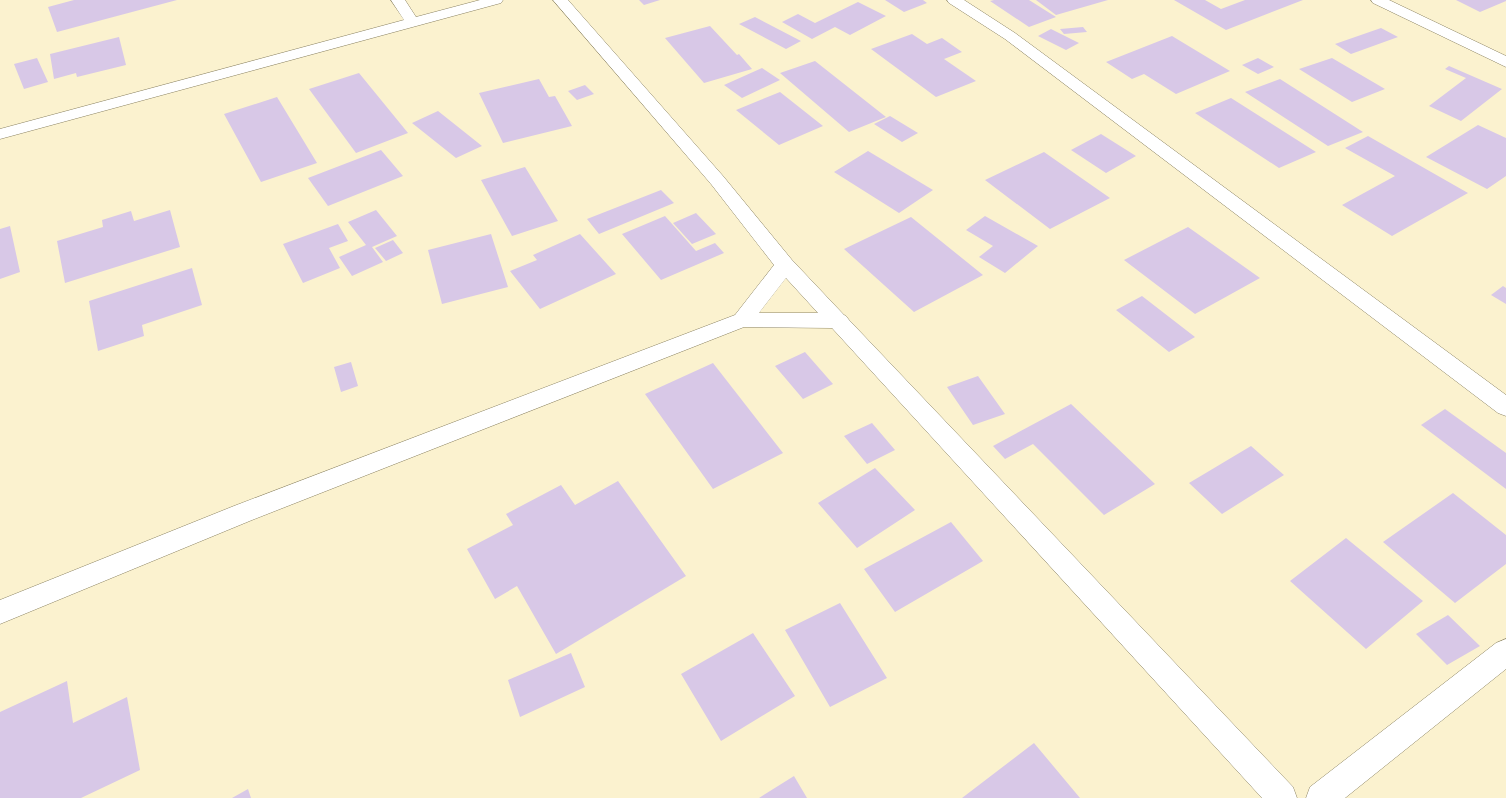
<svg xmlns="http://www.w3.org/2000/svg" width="1506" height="798" font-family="'Open Sans',sans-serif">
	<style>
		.building { fill: #d8c8e7 }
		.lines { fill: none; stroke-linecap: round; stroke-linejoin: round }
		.minor-casing { stroke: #8b8363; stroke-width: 1 }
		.minor { fill: #fff; fill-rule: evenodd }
	</style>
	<rect width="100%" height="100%" fill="#fbf2cf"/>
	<path class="building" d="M74 0H177L57 32 48 7Z
		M639 0H660L644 5Z
		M885 0H923L927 3 904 12Z
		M994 0H1029L1056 17 1029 27 990 1Z
		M1036 0H1108L1056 15Z
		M1174 0H1205L1221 9 1245 0H1303L1226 30Z
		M1456 0H1506V1L1480 12Z
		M858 2 886 16 850 35 835 27 812 39 782 22 798 14 815 23Z
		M755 17 801 41 786 49 739 24Z
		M710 26 737 55 739 54 752 69 704 83 665 38Z
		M1083 27 1087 32 1064 34 1060 29Z
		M1381 28 1398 37 1351 54 1335 44Z
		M1051 29 1079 43 1066 50 1038 36Z
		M912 34 927 44 942 38 962 52 944 59 976 81 936 97 871 49Z
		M1172 36 1230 71 1176 94 1144 74 1132 79 1106 62Z
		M119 37 126 65 77 77 76 73 54 79 50 54Z
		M37 58 48 82 24 89 14 64Z
		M1258 58 1274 67 1258 74 1242 65Z
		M1332 58 1385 89 1352 102 1299 69Z
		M815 61 886 117 849 132 780 73Z
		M1449 66 1502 89 1461 121 1429 106 1466 78 1445 69Z
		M762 68 780 80 742 98 724 85Z
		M359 73 408 133 356 153 309 89Z
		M539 79 549 97 555 96 572 126 503 143 479 93Z
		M1280 79 1363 132 1328 146 1245 92Z
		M585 85 594 94 577 100 568 91Z
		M780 92 823 126 779 145 736 110Z
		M277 97 317 163 261 182 224 114Z
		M1231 98 1316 152 1279 168 1195 113Z
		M438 111 482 146 456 158 412 123Z
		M890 116 918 133 902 142 874 124Z
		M1478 125 1506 138V176L1487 189 1426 157Z
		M1101 134 1136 156 1106 173 1071 150Z
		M1368 136 1468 193 1392 236 1342 205 1395 176 1345 148Z
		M381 150 403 176 328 206 308 178Z
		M868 151 933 190 899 213 834 172Z
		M1044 152 1110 198 1050 229 985 180Z
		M525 167 558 221 512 236 481 180Z
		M661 190 674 203 599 234 587 219Z
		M170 210 180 247 65 283 57 241 103 227 102 220 131 211 134 221Z
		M376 210 397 236 372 247 383 262 352 276 339 257 366 245 348 222Z
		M696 213 716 234 692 244 673 223Z
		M665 216 696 251 715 243 724 253 661 280 622 234Z
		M985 216 1038 246 1005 273 979 257 993 246 966 230Z
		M911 217 983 275 914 312 844 249Z
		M338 224 348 241 329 248 340 268 303 283 283 244Z
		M10 226 20 272 0 279V229Z
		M1188 227 1260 278 1195 314 1124 260Z
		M491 234 508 287 442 304 428 250Z
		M580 234 616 274 540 309 510 271 537 260 533 255Z
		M393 240 403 253 386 261 375 248Z
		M192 268 202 305 142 325 144 336 98 351 89 301Z
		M1503 286 1506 288V304L1491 295Z
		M1142 296 1195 337 1169 352 1116 310Z
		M805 352 833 384 803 399 775 366Z
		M351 362 358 386 341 392 334 367Z
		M713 363 783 453 713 489 645 394Z
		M978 376 1005 414 973 425 947 387Z
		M1071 404 1155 484 1104 515 1033 444 1005 459 993 446Z
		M1445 409 1506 453V489L1421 425Z
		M872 423 895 450 867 464 844 436Z
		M1251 446 1284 475 1222 514 1189 483Z
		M875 468 915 510 857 548 818 503Z
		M618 481 686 576 556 654 517 586 495 599 467 549 513 525 506 514 561 485 575 505Z
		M1453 493 1506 535V564L1455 603 1383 542Z
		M951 522 983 561 895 612 864 569Z
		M1346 538 1423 601 1366 649 1290 581Z
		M840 603 887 678 830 707 785 630Z
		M1448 615 1480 646 1447 665 1416 634Z
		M753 633 795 696 721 741 681 674Z
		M571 653 585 687 520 717 508 680Z
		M67 681 73 723 127 697 140 770 81 798H0V712Z
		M1034 743 1080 798H962Z
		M794 776 807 798H759Z
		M248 789 251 798H232Z"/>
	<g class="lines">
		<g class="minor-casing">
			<path id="minor" d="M391 0H405L416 17 480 0H503L501 3 0 139V129L404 20Z
				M553 0H568L723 176 792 260 844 315 846 316 849 320 1293 787 1297 798H1262L832 328 744 327 252 520 0 624V600L234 506 735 315 774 265 711 184ZM786 278 818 313H759Z
				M947 0H964L1015 33 1506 395V416L1498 413 1005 39 949 3Z
				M1371 0H1389L1506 56V67L1373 3Z
				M1506 639V669L1345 798H1306L1310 787 1496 643Z"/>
		</g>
		<use href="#minor" class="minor"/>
	</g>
</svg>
